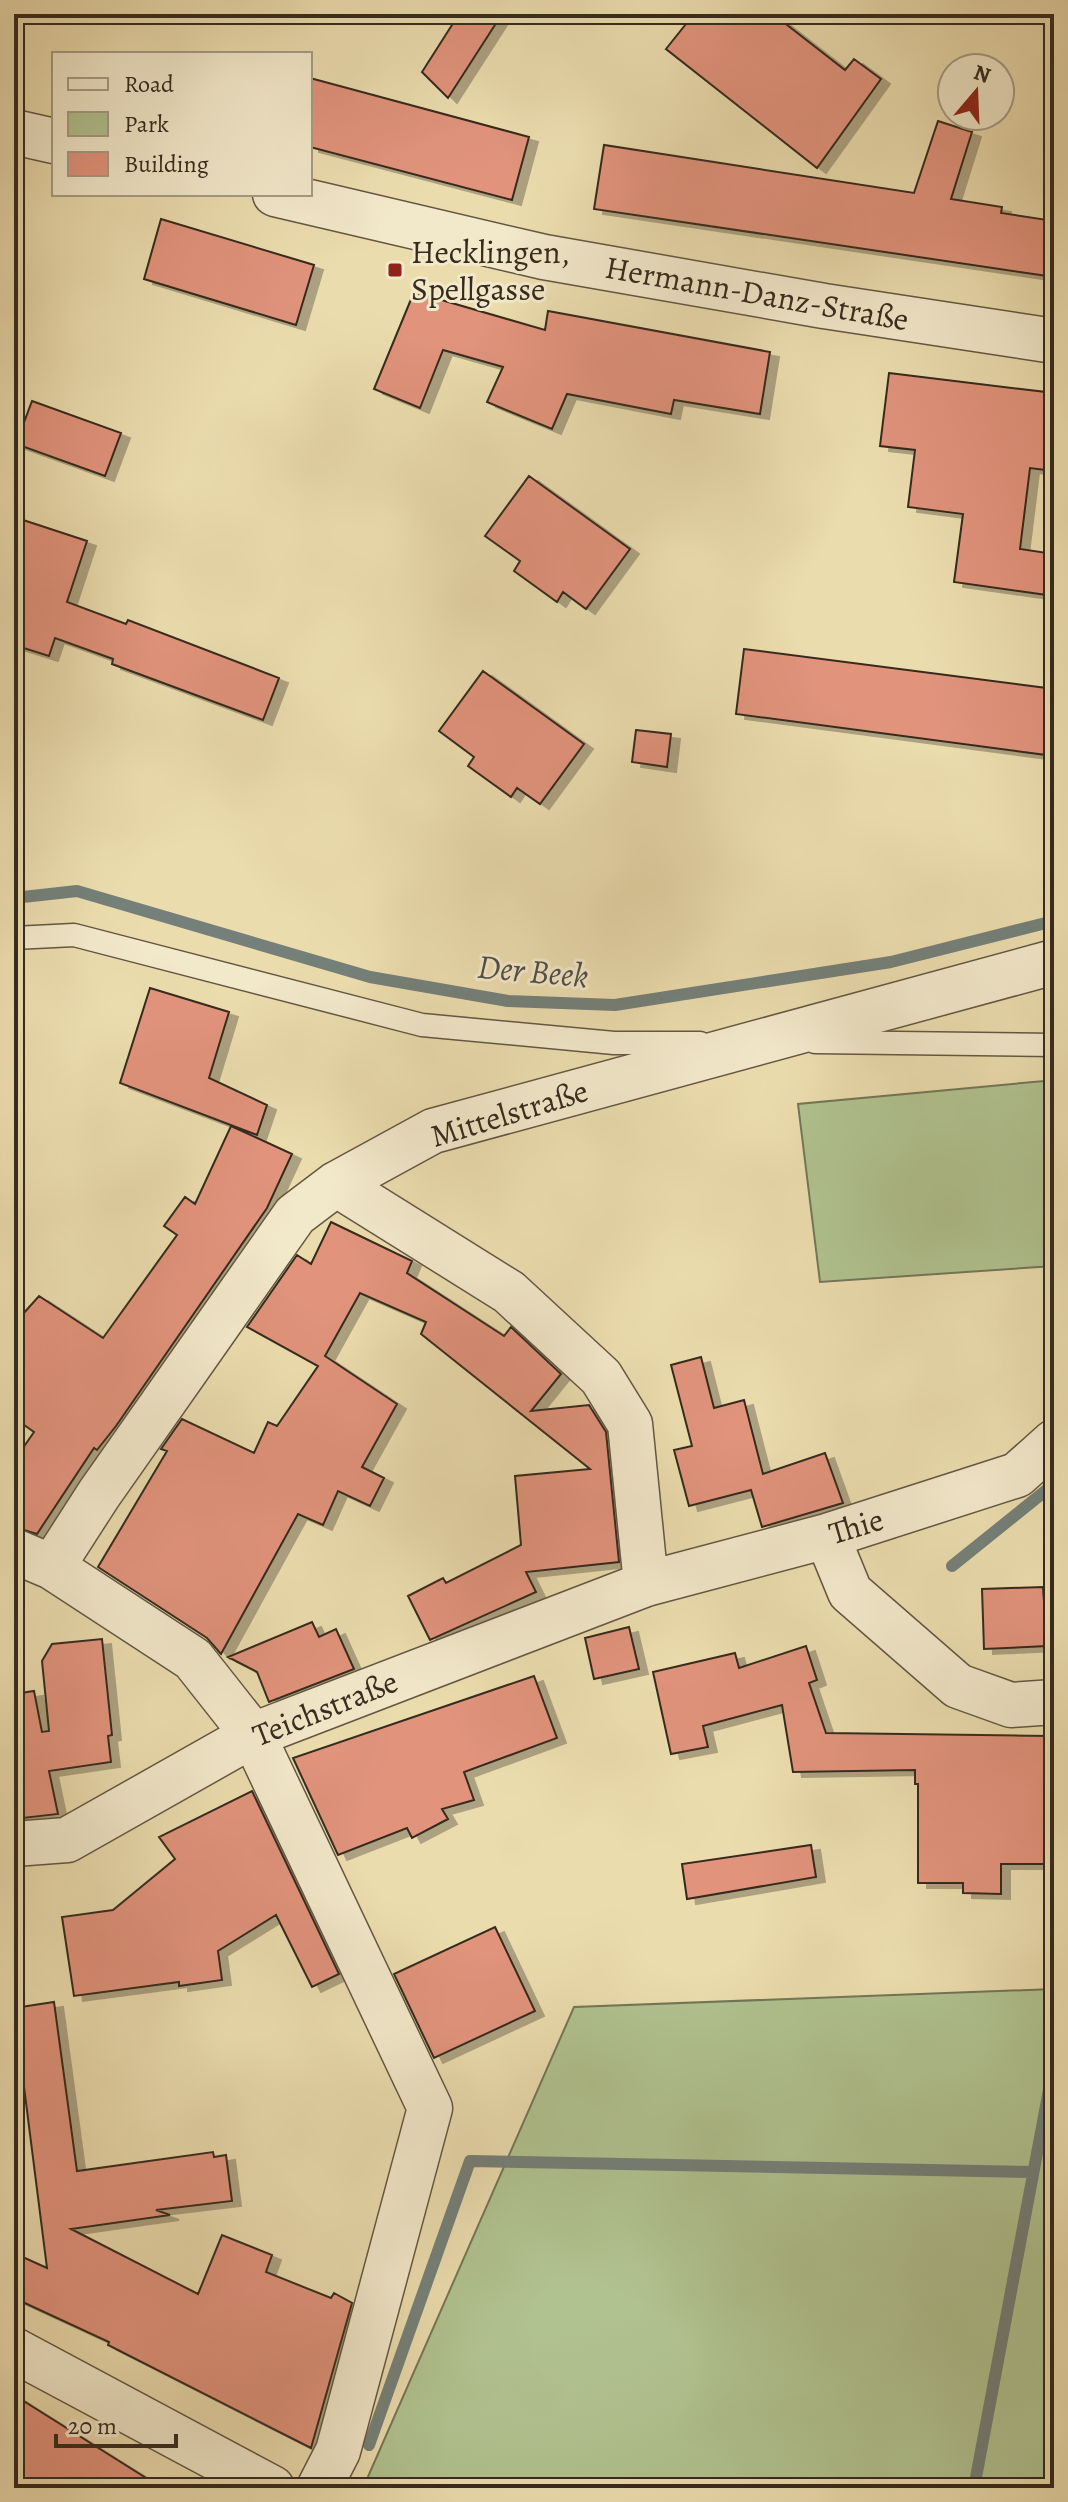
<svg xmlns="http://www.w3.org/2000/svg" width="1068" height="2502" font-family="Alegreya,serif">
	<style>
		.green { fill: #b0c290; stroke: #737657; stroke-width: 2 }
		.lines { fill: none; stroke-linecap: round; stroke-linejoin: round }
		.stream { stroke: #748079; stroke-width: 12 }
		.building { fill: #e1937c; stroke: #362b1e; stroke-width: 2; filter: url(#shadow) }
		.lane-casing { stroke: #635742; stroke-width: 25 }
		.street-casing { stroke: #635742; stroke-width: 47 }
		.lane { stroke: #f2e8ca; stroke-width: 22 }
		.street { stroke: #f2e8ca; stroke-width: 44 }
		.poi-dot { fill: #8f2418; stroke: #f2e8ca; stroke-width: 3 }
		.labels { text-anchor: middle; dominant-baseline: central; stroke-width: 6; stroke-linejoin: round; paint-order: stroke }
		.poi-label { font-size: 32px; fill: #362b1e; stroke: #f2e8ca; text-anchor: start }
		.street-label { font-size: 32px; fill: #362b1e; stroke: #f2e8ca }
		.water-label { font-size: 34px; font-style: italic; fill: #504e44; stroke: #f2e8ca }
	</style>
	<defs>
		<filter id="shadow"><feDropShadow dx="9" dy="5" stdDeviation="0" flood-color="#0004"/></filter>
	</defs>
	<rect width="100%" height="100%" fill="#ebdcae"/>
	<filter id="stains"><feTurbulence type="fractalNoise" baseFrequency=".0025" numOctaves="4"/><feColorMatrix values="0 0 0 0 .2 0 0 0 0 .09 0 0 0 0 .02 0 0 0 .5 -.17"/></filter>
	<radialGradient id="worn" r=".72"><stop offset=".6" stop-color="#630" stop-opacity="0"/><stop offset="1" stop-color="#630" stop-opacity=".3"/></radialGradient>
	<path class="green" d="M1044 1081 1054 1183V1266L820 1282 798 1104Z
		M1054 1989V2488H363L574 2007Z"/>
	<g class="lines">
		<path class="stream" d="M14 898 77 891 370 977 508 1001 615 1005 891 962 1054 921
			M952 1566 1054 1484
			M369 2445 470 2161 1033 2172
			M974 2488 1054 2063"/>
	</g>
	<path class="building" d="M459 14H502L448 98 422 72Z
		M694 14H773L845 70 854 59 881 79 817 168 666 49Z
		M310 78 529 137 512 200 310 147Z
		M938 121 972 132 951 199 1002 207 1001 213 1054 221V277L594 209 604 145 914 193Z
		M161 219 314 265 296 325 144 279Z
		M414 292 545 330 548 311 770 352 760 414 674 400 671 414 567 394 552 429 487 402 503 367 443 350 420 408 374 389Z
		M889 373 1054 393V471L1030 468 1020 549 1054 554V596L954 582 963 514 908 507 915 450 880 446Z
		M32 401 121 433 105 476 16 444Z
		M529 476 630 549 586 609 563 592 557 602 514 571 520 561 485 536Z
		M14 517 87 541 67 602 126 624 128 620 279 678 263 720 112 664 113 659 55 638 49 656 14 645Z
		M744 649 1054 689V756L736 714Z
		M483 671 584 744 540 804 517 788 511 797 468 766 474 757 439 731Z
		M636 730 671 734 667 767 632 762Z
		M150 988 229 1012 209 1078 267 1105 257 1135 120 1083Z
		M231 1126 292 1154 267 1208 116 1426 97 1450 94 1448 37 1534 14 1527V1461L34 1432 14 1418V1324L39 1296 103 1338 177 1235 164 1226 185 1197 195 1204Z
		M331 1222 412 1261 407 1273 504 1336 511 1327 561 1374 531 1411 589 1405 606 1432 619 1562 526 1572 536 1592 430 1640 408 1596 443 1578 446 1583 521 1545 515 1476 590 1469 421 1334 426 1322 360 1293 325 1356 397 1404 362 1467 384 1478 370 1506 338 1491 323 1525 298 1514 221 1654 207 1638 98 1567 167 1451 161 1449 182 1419 254 1453 268 1422 277 1426 318 1366 247 1327 297 1255 311 1264Z
		M701 1357 714 1408 744 1400 763 1474 825 1453 843 1503 762 1527 751 1490 689 1506 674 1450 692 1446 671 1365Z
		M1043 1587 1047 1646 984 1649 982 1589Z
		M312 1622 319 1637 336 1629 354 1669 269 1702 257 1672 228 1657Z
		M629 1627 639 1669 594 1679 585 1638Z
		M102 1639 112 1735 108 1736 111 1762 49 1771 58 1814 14 1819V1764H18L14 1694 34 1691 42 1732 49 1731 42 1661 52 1644Z
		M806 1646 817 1680 809 1683 826 1733 1052 1736 1054 1864H1001V1894L963 1893V1883H918V1784H915V1770L793 1772 782 1705 703 1726 708 1747 671 1754 653 1672 735 1653 739 1668Z
		M534 1676 557 1738 464 1772 474 1800 442 1809 448 1819 412 1838 407 1828 338 1855 293 1758Z
		M252 1791 339 1974 312 1987 276 1915 218 1951 222 1980 179 1986V1982L74 1996 62 1917 113 1910 175 1859 159 1837Z
		M811 1845 816 1877 687 1899 682 1864Z
		M495 1927 535 2011 434 2058 394 1974Z
		M54 2002 77 2171 213 2152 214 2157 226 2155 232 2201 156 2210 170 2215 71 2229 198 2294 222 2235 272 2255 266 2272 331 2298 334 2293 352 2303 311 2448 108 2345 109 2342 14 2298V2253L47 2268 14 2008Z
		M14 2395 162 2488H14Z"/>
	<g class="lines">
		<g class="lane-casing">
			<path id="lane" d="M14 938 74 935 422 1025 614 1043H700
				M815 1042 1054 1045"/>
		</g>
		<g class="street-casing">
			<path id="street" d="M14 132 54 141
				M275 194 544 257 824 306 1054 341
				M336 1184 509 1292 601 1377 630 1424 646 1584
				M827 1536 850 1592 958 1686 1011 1705 1054 1702
				M14 1551 52 1567 193 1659 253 1735 430 2108 338 2451 319 2488
				M52 1567 99 1494 295 1215 336 1184 433 1131 1054 962
				M14 1844 67 1840 253 1735 646 1584 827 1536 1017 1475 1054 1442
				M14 2350 272 2488"/>
		</g>
		<use href="#lane" class="lane"/>
		<use href="#street" class="street"/>
	</g>
	<rect class="poi-dot" x="387" y="262" width="16" height="16" rx="4"/>
	<g class="labels">
		<g class="poi-label">
			<text x="411" y="252">Hecklingen,<tspan x="411" dy="37">Spellgasse</tspan></text>
		</g>
		<g class="street-label">
			<text transform="translate(757 293) rotate(10)">Hermann-Danz-Straße</text>
			<text transform="translate(509 1113) rotate(-17)">Mittelstraße</text>
			<text transform="translate(856 1526) rotate(-17)">Thie</text>
			<text transform="translate(325 1708) rotate(-22)">Teichstraße</text>
		</g>
		<g class="water-label">
			<text transform="translate(533 971) rotate(5)">Der Beek</text>
		</g>
	</g>
	<rect width="1068" height="2502" fill="none" stroke="#ebdcae" stroke-width="48"/>
	<rect x="16" y="16" width="1036" height="2470" fill="none" stroke="#362b1e" stroke-width="4"/>
	<rect x="24" y="24" width="1020" height="2454" fill="none" stroke="#362b1e" stroke-width="2"/>
	<rect x="52" y="52" width="260" height="144" fill="#f2e8ca" stroke="#a79c85" stroke-width="2"/>
	<rect x="68" y="78" width="40" height="12" fill="#f2e8ca" stroke="#a79c85" stroke-width="2"/>
	<text x="124" y="92" font-size="24" fill="#362b1e">Road</text>
	<rect x="68" y="112" width="40" height="24" fill="#b0c290" stroke="#a79c85" stroke-width="2"/>
	<text x="124" y="132" font-size="24" fill="#362b1e">Park</text>
	<rect x="68" y="152" width="40" height="24" fill="#e1937c" stroke="#a79c85" stroke-width="2"/>
	<text x="124" y="172" font-size="24" fill="#362b1e">Building</text>
	<g transform="translate(976 92) rotate(19)"><circle r="38" fill="#f2e8ca" stroke="#a79c85" stroke-width="2"/>
	<path d="M0-6L14 30L0 20L-14 30Z" fill="#8f2418"/>
	<text y="-12" font-size="22" font-weight="bold" text-anchor="middle" fill="#362b1e">N</text>
	</g>
	<path d="M56 2434v12h120v-12" fill="none" stroke="#362b1e" stroke-width="4"/>
	<text x="68" y="2434" font-size="24" fill="#362b1e" stroke="#f2e8ca" stroke-width="6" paint-order="stroke">20 m</text>
	<rect width="100%" height="100%" filter="url(#stains)"/>
	<rect width="100%" height="100%" fill="url(#worn)"/>
</svg>
